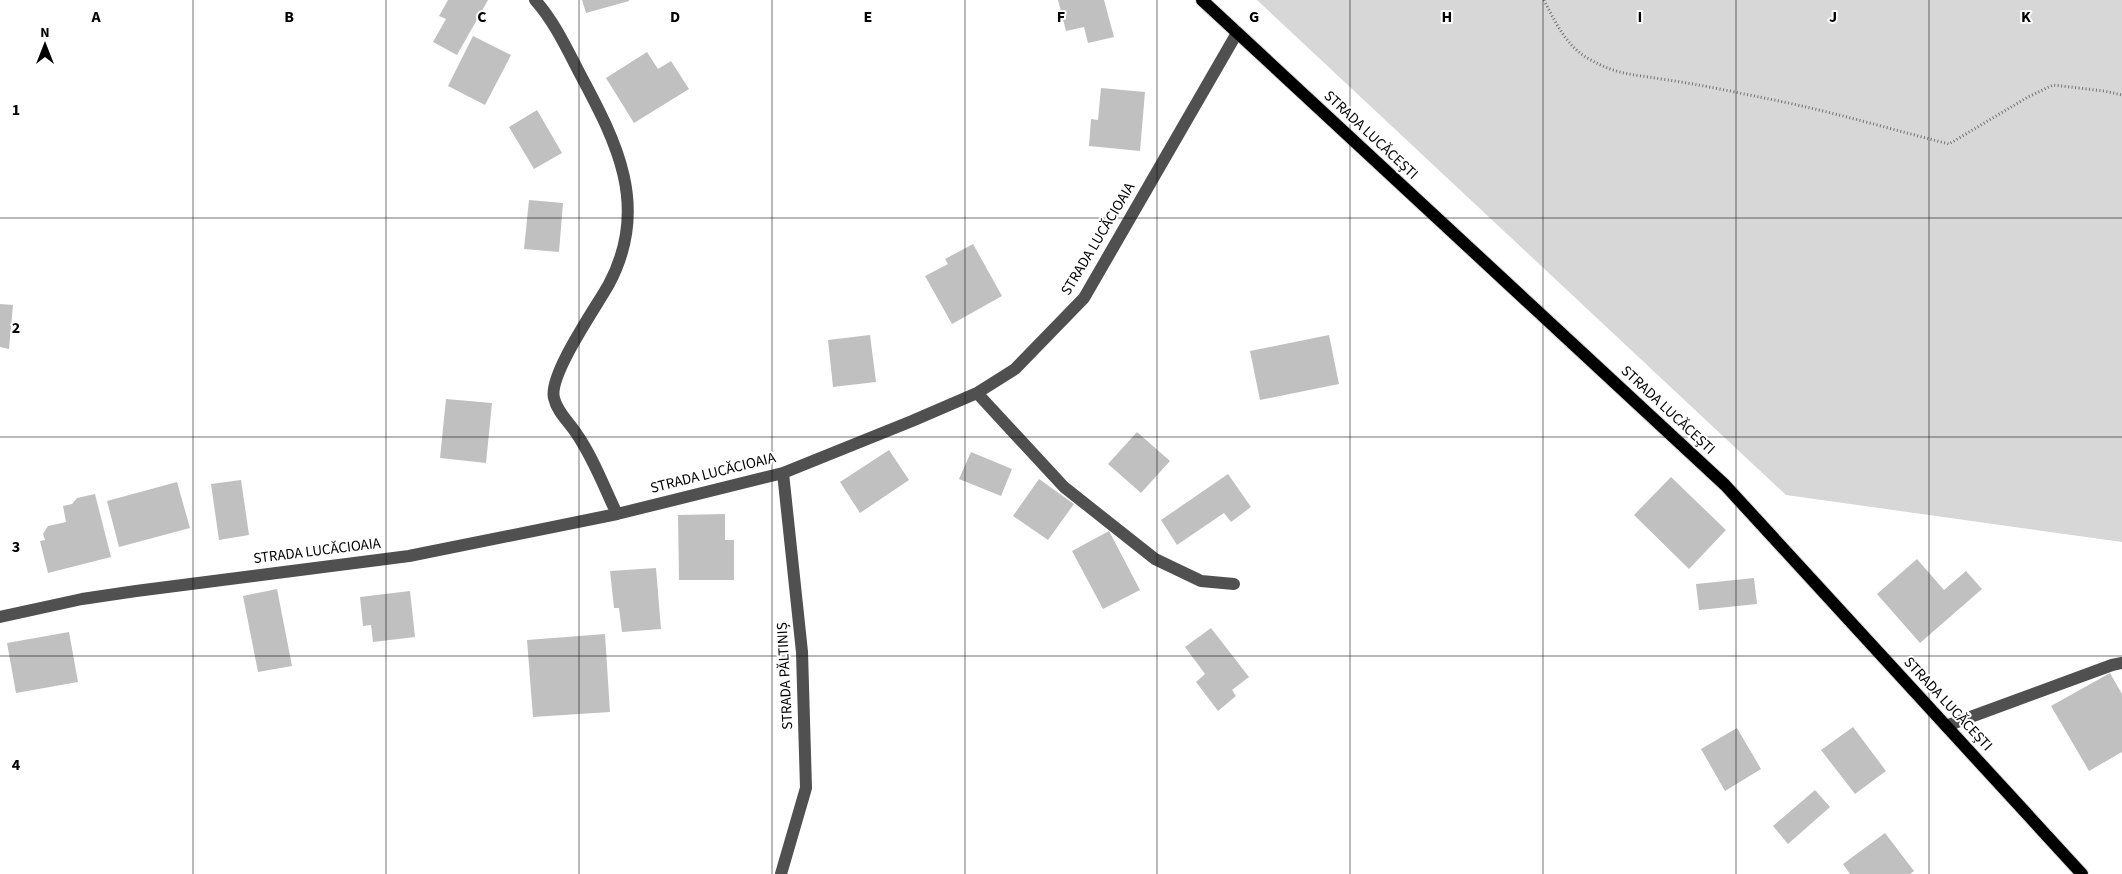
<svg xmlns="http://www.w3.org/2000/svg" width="2122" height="874" font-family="'Source Sans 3',sans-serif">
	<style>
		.green { fill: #d7d7d7 }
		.building { fill: #c0c0c0 }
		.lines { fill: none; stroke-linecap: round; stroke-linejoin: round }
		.major-casing { stroke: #dbdbdb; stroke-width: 14 }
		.path { stroke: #727272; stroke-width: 3; stroke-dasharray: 1 2.5; stroke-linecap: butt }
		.minor { stroke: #505050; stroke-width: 12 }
		.major { stroke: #000; stroke-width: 12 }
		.grid { fill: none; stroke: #000; stroke-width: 1; stroke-opacity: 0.55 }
		.labels { text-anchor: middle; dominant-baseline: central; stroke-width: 4; stroke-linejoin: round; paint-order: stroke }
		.street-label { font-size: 15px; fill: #000; stroke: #fff }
		.grid-label { font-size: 16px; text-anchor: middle; font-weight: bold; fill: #000; stroke: #fff; stroke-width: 4; stroke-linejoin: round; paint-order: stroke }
	</style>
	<rect width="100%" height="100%" fill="#fff"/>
	<path class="green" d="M1257 0H2122V542L1786 495Z"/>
	<path class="building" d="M448 0H488L457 55 433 42 446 19 439 16Z
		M582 0H629V1L586 13Z
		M1058 0H1104L1114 37 1088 43 1084 27 1066 31Z
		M473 36 511 55 485 105 448 86Z
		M647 52 658 69 671 61 689 89 634 123 606 78Z
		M1101 88 1145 92 1140 151 1089 146 1091 119 1098 120Z
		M537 110 562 153 534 169 509 127Z
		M529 200 563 203 559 252 524 249Z
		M973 244 1002 296 952 324 925 276 948 264 945 259Z
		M0 304 13 305 9 349 0 347Z
		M870 335 876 382 833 387 828 340Z
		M1329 335 1339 384 1260 400 1250 351Z
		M446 399 492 403 486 463 440 458Z
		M1137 432 1170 461 1141 493 1108 464Z
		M889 450 909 480 860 513 840 482Z
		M971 452 1012 469 1001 496 959 479Z
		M1228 474 1251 507 1231 522 1224 513 1177 545 1161 520Z
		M1671 477 1726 530 1689 569 1634 515Z
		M1039 479 1074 504 1048 540 1013 516Z
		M241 480 249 535 219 540 211 484Z
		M177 482 190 528 119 547 107 501Z
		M95 494 111 557 48 573 40 541 45 540 43 534 48 526 66 522 63 506 72 504 77 498Z
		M725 514V540H734V580H679L678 515Z
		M1109 531 1140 590 1103 609 1072 551Z
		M1917 559 1944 590 1966 571 1982 589 1920 643 1877 594Z
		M656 568 661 629 622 632 619 608H614L610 571Z
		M1754 578 1757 604 1699 610 1696 584Z
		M277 589 292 666 258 672 243 596Z
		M410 591 415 637 373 642 371 625 363 626 360 597Z
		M1211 628 1249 677 1232 690 1236 696 1218 711 1196 682 1205 674 1185 647Z
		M69 632 78 682 16 693 7 643Z
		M605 634 610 712 533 717 527 640Z
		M2110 673 2122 694V752L2089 771 2051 706Z
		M1853 727 1886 771 1855 794 1821 750Z
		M1737 728 1761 769 1725 791 1701 749Z
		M1815 790 1830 807 1788 844 1773 826Z
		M1885 833 1914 871 1910 874H1850L1843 864Z"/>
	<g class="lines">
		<g class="major-casing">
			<path id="major" d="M1202 0 1725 485 2082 874"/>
		</g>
		<path class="path" d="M1544 0C1555 22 1567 47 1589 59 1617 75 1632 74 1661 79 1698 84 1734 92 1769 99 1830 111 1890 129 1949 144L2028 97 2053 85 2104 91 2122 95"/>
		<path class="minor" d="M535 0C554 21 567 49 580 74 617 143 650 207 609 284 597 306 548 375 554 398 557 412 569 422 576 433 593 457 604 487 617 514
			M977 393 1064 487 1155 559 1201 581 1234 584
			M0 617 82 599 136 591 409 556 617 514 783 473 912 421 977 393 1015 369 1084 298 1237 33
			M1946 726 2112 665 2122 663
			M781 874 806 788 802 652 783 473"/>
		<use href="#major" class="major"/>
	</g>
	<path class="grid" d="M193 0V874M386 0V874M579 0V874M772 0V874M965 0V874M1157 0V874M1350 0V874M1543 0V874M1736 0V874M1929 0V874M0 218H2122M0 437H2122M0 656H2122"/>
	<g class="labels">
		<g class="street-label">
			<text transform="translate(1371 135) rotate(43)">STRADA LUCĂCEȘTI</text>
			<text transform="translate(1098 239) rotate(-59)">STRADA LUCĂCIOAIA</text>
			<text transform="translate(1668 410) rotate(43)">STRADA LUCĂCEȘTI</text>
			<text transform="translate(713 473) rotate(-14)">STRADA LUCĂCIOAIA</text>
			<text transform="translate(317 551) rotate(-7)">STRADA LUCĂCIOAIA</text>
			<text transform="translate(785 676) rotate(-93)">STRADA PĂLTINIȘ</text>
			<text transform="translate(1948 704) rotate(47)">STRADA LUCĂCEȘTI</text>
		</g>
	</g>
	<g class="grid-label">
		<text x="96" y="22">A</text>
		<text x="289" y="22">B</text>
		<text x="482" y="22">C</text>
		<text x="675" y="22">D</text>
		<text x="868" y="22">E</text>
		<text x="1061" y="22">F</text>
		<text x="1254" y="22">G</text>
		<text x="1447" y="22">H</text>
		<text x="1640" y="22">I</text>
		<text x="1833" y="22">J</text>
		<text x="2026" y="22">K</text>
		<text x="16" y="115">1</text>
		<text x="16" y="333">2</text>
		<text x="16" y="552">3</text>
		<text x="16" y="770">4</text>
	</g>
	<g transform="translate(45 45)" stroke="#ffffff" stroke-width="4" paint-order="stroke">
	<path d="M0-4L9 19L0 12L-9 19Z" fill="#000000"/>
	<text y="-8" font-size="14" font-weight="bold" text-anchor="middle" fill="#000000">N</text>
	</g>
</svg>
